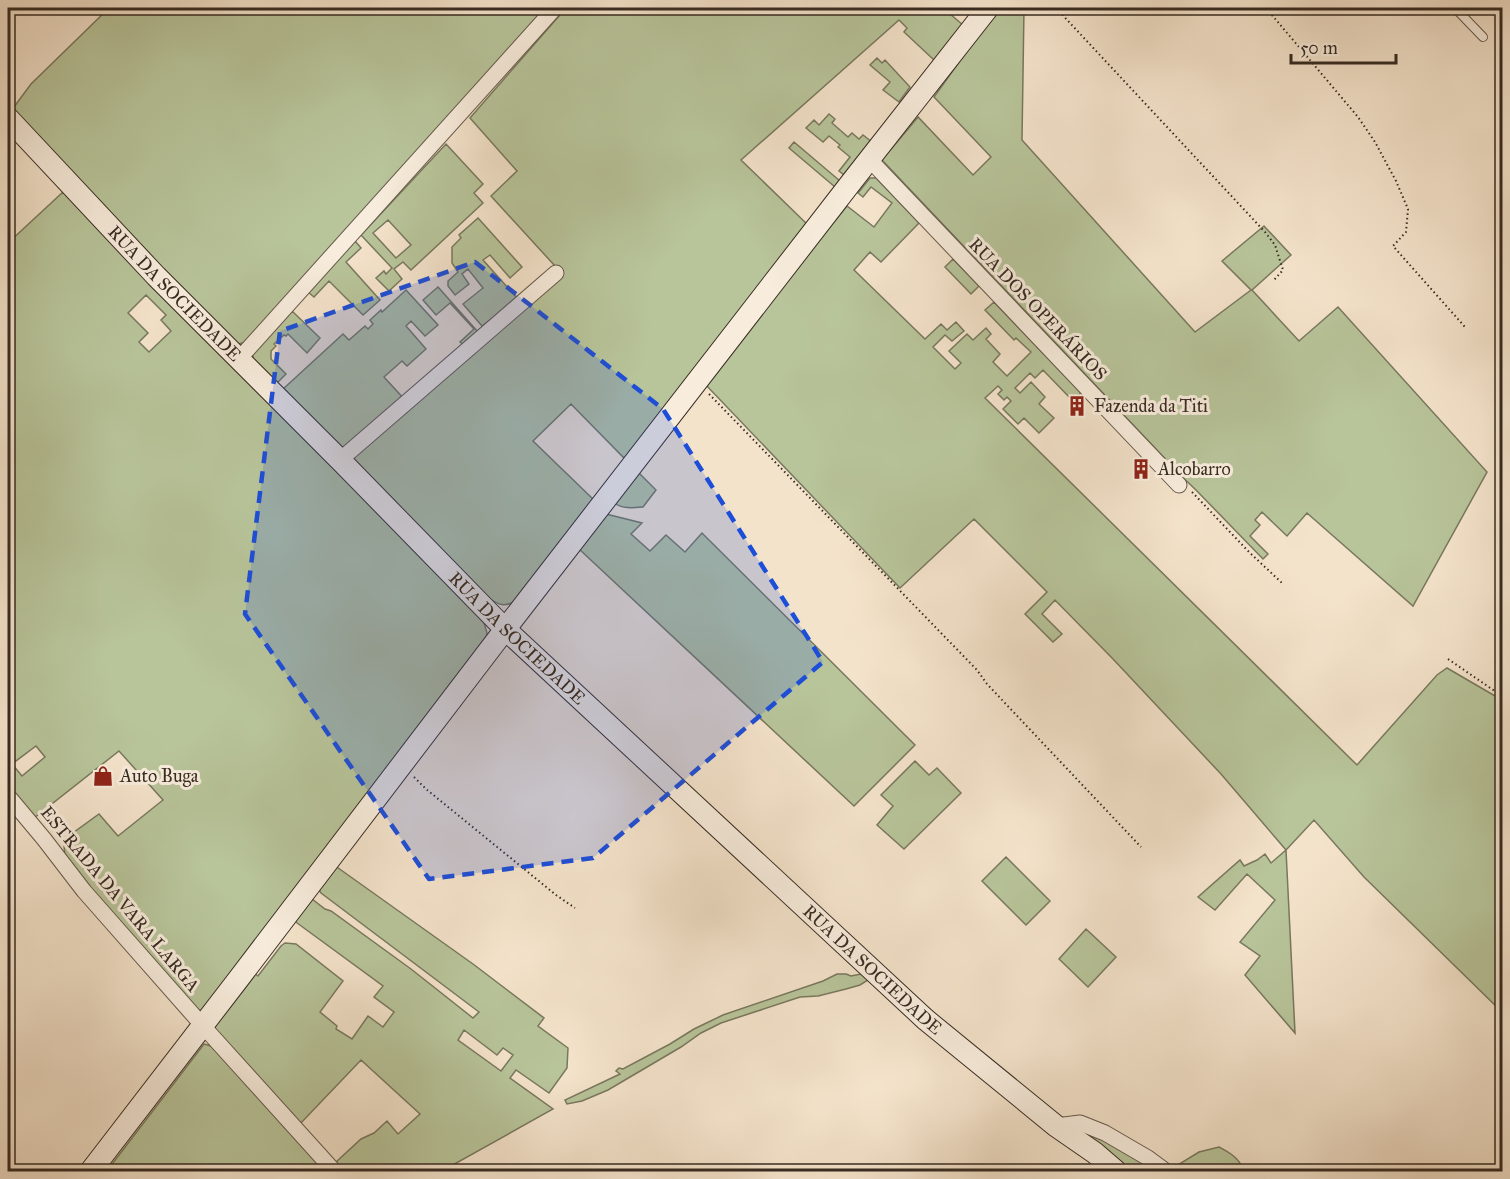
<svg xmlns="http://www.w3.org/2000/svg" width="1510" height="1179" font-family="'IM FELL Great Primer',serif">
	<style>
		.green { fill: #b8c49a; stroke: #78785e; stroke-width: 1.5; fill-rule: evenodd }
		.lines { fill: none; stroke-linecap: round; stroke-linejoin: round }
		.lane-casing { stroke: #66594c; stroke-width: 10 }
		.street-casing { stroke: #66594c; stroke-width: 17 }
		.secondary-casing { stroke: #372b22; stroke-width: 23 }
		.path { stroke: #372b22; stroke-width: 2; stroke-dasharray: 1.5 3; stroke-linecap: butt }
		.lane { stroke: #f8eddd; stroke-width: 8 }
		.street { stroke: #f8eddd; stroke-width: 15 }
		.secondary { stroke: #f8eddd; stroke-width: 21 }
		.marked { fill: #1d4ed8; fill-opacity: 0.2; stroke: #1d4ed8; stroke-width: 4.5; stroke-dasharray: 12 8; stroke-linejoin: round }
		.labels { text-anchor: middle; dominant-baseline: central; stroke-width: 6; stroke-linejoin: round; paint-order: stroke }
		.street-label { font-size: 18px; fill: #372b22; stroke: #f8eddd }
		.poi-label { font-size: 18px; fill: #372b22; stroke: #f8eddd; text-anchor: start }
	</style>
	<rect width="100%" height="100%" fill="#f4e3cb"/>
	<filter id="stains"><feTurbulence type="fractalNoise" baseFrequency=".00333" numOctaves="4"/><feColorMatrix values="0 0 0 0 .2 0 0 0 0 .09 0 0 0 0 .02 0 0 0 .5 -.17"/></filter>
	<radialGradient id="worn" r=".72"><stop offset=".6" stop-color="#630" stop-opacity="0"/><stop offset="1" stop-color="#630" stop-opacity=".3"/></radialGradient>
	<path class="green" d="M109 8H546L245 342 239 344 232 343 11 111 31 84Z
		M566 8H683L684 9 686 8H930L933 10 935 8H943L963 25 935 61 904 32 907 28 899 20 741 160 809 226 625 459 571 404 533 441 594 500 521 599C504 608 499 606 484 595L350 456 555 266 491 196 517 171 470 118Z
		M998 8H1024L1022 140 1195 332 1251 290 1222 261 1264 226 1291 255 1252 290 1299 341 1338 307 1487 472 1413 606 1307 513 1287 536 1262 512 1255 520 1260 525 1250 536 1268 554 1263 559 1196 490 1174 469V468L882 160 918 117 973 175 991 157 934 97Z
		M877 58 882 63 885 60 910 87 899 102 883 90 890 82 870 65Z
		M829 114 835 119 832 123 848 137 852 133 859 139 863 135 872 142 844 175 839 171 850 157 838 147 840 145 829 136 823 142 806 128 814 120 819 125Z
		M794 142 840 181 835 187 789 148Z
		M446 144 483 184 474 193 483 203 411 270 403 262 394 269 402 279 389 291 376 278 384 271 386 274 392 268 361 235ZM388 220 411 245 396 258 373 233Z
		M870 178H876L919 223 881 262 870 252 854 270 925 339 941 324 947 330 956 322 964 331 952 341 945 335 933 347 955 369 961 363 949 351 967 334 973 340 986 328 991 334 986 339 1000 354 993 362 1007 376 1031 352 1016 338 1014 340 985 310 994 302 1081 393 1072 400 1043 370 1035 378 1030 373 1015 388 1020 393 1031 382 1045 397 1039 404 1054 418 1039 433 1024 418 1018 424 1003 409 1011 401 1007 397 1004 400 998 394 1002 390 998 386 985 398 1357 765 1437 675 1447 668 1502 700V1012L1364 877 1314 820 1286 850 1295 1033 1245 975 1260 956 1240 942 1275 900 1247 874 1215 910 1198 897 1240 860 1244 866 1257 860 1265 854 1271 863 1286 850 1221 774 1113 659 1055 600 1042 614 1062 634 1053 642 1025 614 1047 592 974 519 900 588 704 383 847 206 874 227 892 203 871 187 863 197 858 193Z
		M63 192 483 619 487 633 485 647 204 1015 198 1013 71 866 65 856 64 846 66 838 99 814 118 836 163 800 119 751 34 818 8 791V243ZM146 295 166 315 161 320 171 331 149 352 139 342 148 333 128 313ZM36 746 45 757 22 776 12 764Z
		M478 218 522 267 510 278 490 255 483 260 518 299 482 326 463 304 483 288 468 269 462 274 469 284 455 295 448 286V281L458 272 452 263V247L461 238 459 235Z
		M355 241 361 248 346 262 380 300 363 315 329 281 314 297 308 292Z
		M953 259 979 286 971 294 945 267Z
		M438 287 478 332 464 345 460 342 474 329 450 303 436 315 423 300Z
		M406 290 438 325 425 336 411 321 406 326 426 349 407 366 402 361 384 377 405 400 343 449 282 390 343 334 349 340 365 326 368 329 373 324 370 320 381 310 382 312Z
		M292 311 320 338 307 353 288 334 286 336 284 335 274 344 276 346 271 351V359L286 374 276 384 253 362V354Z
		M638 472 656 490 643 507C632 508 623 509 614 503Z
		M606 514 642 523 631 534 650 551 666 535 685 552 702 533 915 745 854 806 579 549Z
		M915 761 929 775 937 768 961 793 904 849 877 825 893 806 881 795Z
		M1006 857 1050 901 1026 925 982 881Z
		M334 865 473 964 544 1018 538 1026 568 1048 567 1068 549 1093 516 1070 510 1078 553 1109 442 1171H343L335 1163 361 1139 374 1133 387 1121 398 1134 420 1114 361 1060 300 1124 215 1032 214 1022 251 971 258 976 281 946 285 943 296 944 343 981 320 1012 337 1026 336 1029 352 1039 368 1016 383 1027 394 1012 374 997 383 986 293 920 312 899 325 909 331 911 411 969 473 1018 479 1012 321 893 319 890ZM464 1030 497 1055 503 1048 513 1055 501 1071 458 1040Z
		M1086 929 1116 957 1088 987 1059 959Z
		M866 973 868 980 860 985 846 989 818 996 800 997 721 1023 701 1033 681 1047 608 1090 582 1101 567 1104 565 1100 620 1074 616 1071 619 1068 623 1069 670 1044 694 1029 723 1015 823 981 837 974H846L851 976Z
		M204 1044 211 1046 330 1171 106 1172Z
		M1078 1126 1160 1171H1129L1087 1139Z
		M1219 1147C1228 1152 1238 1157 1242 1167H1254L1260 1171H1182L1176 1166 1199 1152Z"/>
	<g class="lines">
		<g class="lane-casing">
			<path id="lane" d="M1455 8 1483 37"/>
		</g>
		<g class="street-casing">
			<path id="street" d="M869 159 1179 485
				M239 359 555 8
				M340 460 556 273
				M8 796 44 839 84 891 203 1026 335 1172
				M1056 1126 1080 1123 1105 1133 1148 1158 1167 1172"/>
		</g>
		<g class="secondary-casing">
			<g id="secondary">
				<path id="s1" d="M8 118 156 276 342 462 505 629 925 1019 1056 1126 1095 1153 1117 1172"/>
				<path d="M90 1172C229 993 365 812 503 632 663 423 825 215 988 8"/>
			</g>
		</g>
		<path class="path" d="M1056 8 1265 232 1275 245 1283 270 1274 280
			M1266 8 1358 117 1375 142 1396 181 1408 209 1406 232 1393 246 1465 327
			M709 394 977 670 987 684 1141 847
			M1192 492 1249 552 1282 583
			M1448 659 1502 696
			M414 777 426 789 556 895 575 908"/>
		<use href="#lane" class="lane"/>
		<use href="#street" class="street"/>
		<use href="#secondary" class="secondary"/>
	</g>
	<path class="marked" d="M475 262 663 409 823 662 593 858 429 879 245 614 280 331Z"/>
	<defs>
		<g id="building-bare" transform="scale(1.62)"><path d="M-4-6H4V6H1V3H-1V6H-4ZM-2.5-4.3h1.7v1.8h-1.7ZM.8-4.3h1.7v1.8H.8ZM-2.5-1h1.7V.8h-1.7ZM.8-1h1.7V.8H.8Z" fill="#8f2418" stroke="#f8eddd" stroke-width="2.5" paint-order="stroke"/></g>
		<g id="shop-bare" transform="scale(1.62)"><path d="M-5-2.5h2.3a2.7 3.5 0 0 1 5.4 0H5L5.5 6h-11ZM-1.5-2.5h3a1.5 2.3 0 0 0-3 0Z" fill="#8f2418" stroke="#f8eddd" stroke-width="2.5" paint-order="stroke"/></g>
	</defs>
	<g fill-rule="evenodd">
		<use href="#building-bare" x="1077" y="406"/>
		<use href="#building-bare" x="1141" y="469"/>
		<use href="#shop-bare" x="103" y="776"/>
	</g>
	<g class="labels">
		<g class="street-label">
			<text stroke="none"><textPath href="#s1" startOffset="242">RUA DA SOCIEDADE</textPath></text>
			<text transform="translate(1038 309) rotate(46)">RUA DOS OPERÁRIOS</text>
			<text stroke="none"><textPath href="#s1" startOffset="728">RUA DA SOCIEDADE</textPath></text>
			<text transform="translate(120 899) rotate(50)">ESTRADA DA VARA LARGA</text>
			<text stroke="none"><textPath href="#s1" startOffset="1214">RUA DA SOCIEDADE</textPath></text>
		</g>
		<g class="poi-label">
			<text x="1094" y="406">Fazenda da Titi</text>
			<text x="1158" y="469">Alcobarro</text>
			<text x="120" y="776">Auto Buga</text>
		</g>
	</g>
	<rect width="1510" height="1179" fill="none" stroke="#f4e3cb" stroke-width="30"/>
	<rect x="9" y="9" width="1492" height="1161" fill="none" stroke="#372b22" stroke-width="3"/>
	<rect x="15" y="15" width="1480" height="1149" fill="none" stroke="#372b22" stroke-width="1.5"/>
	<path d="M1291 54v9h105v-9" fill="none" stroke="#372b22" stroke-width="3"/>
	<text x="1300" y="54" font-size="18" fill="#372b22" stroke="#f8eddd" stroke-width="4.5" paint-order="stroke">50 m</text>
	<rect width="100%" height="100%" filter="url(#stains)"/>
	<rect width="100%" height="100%" fill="url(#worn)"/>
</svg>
